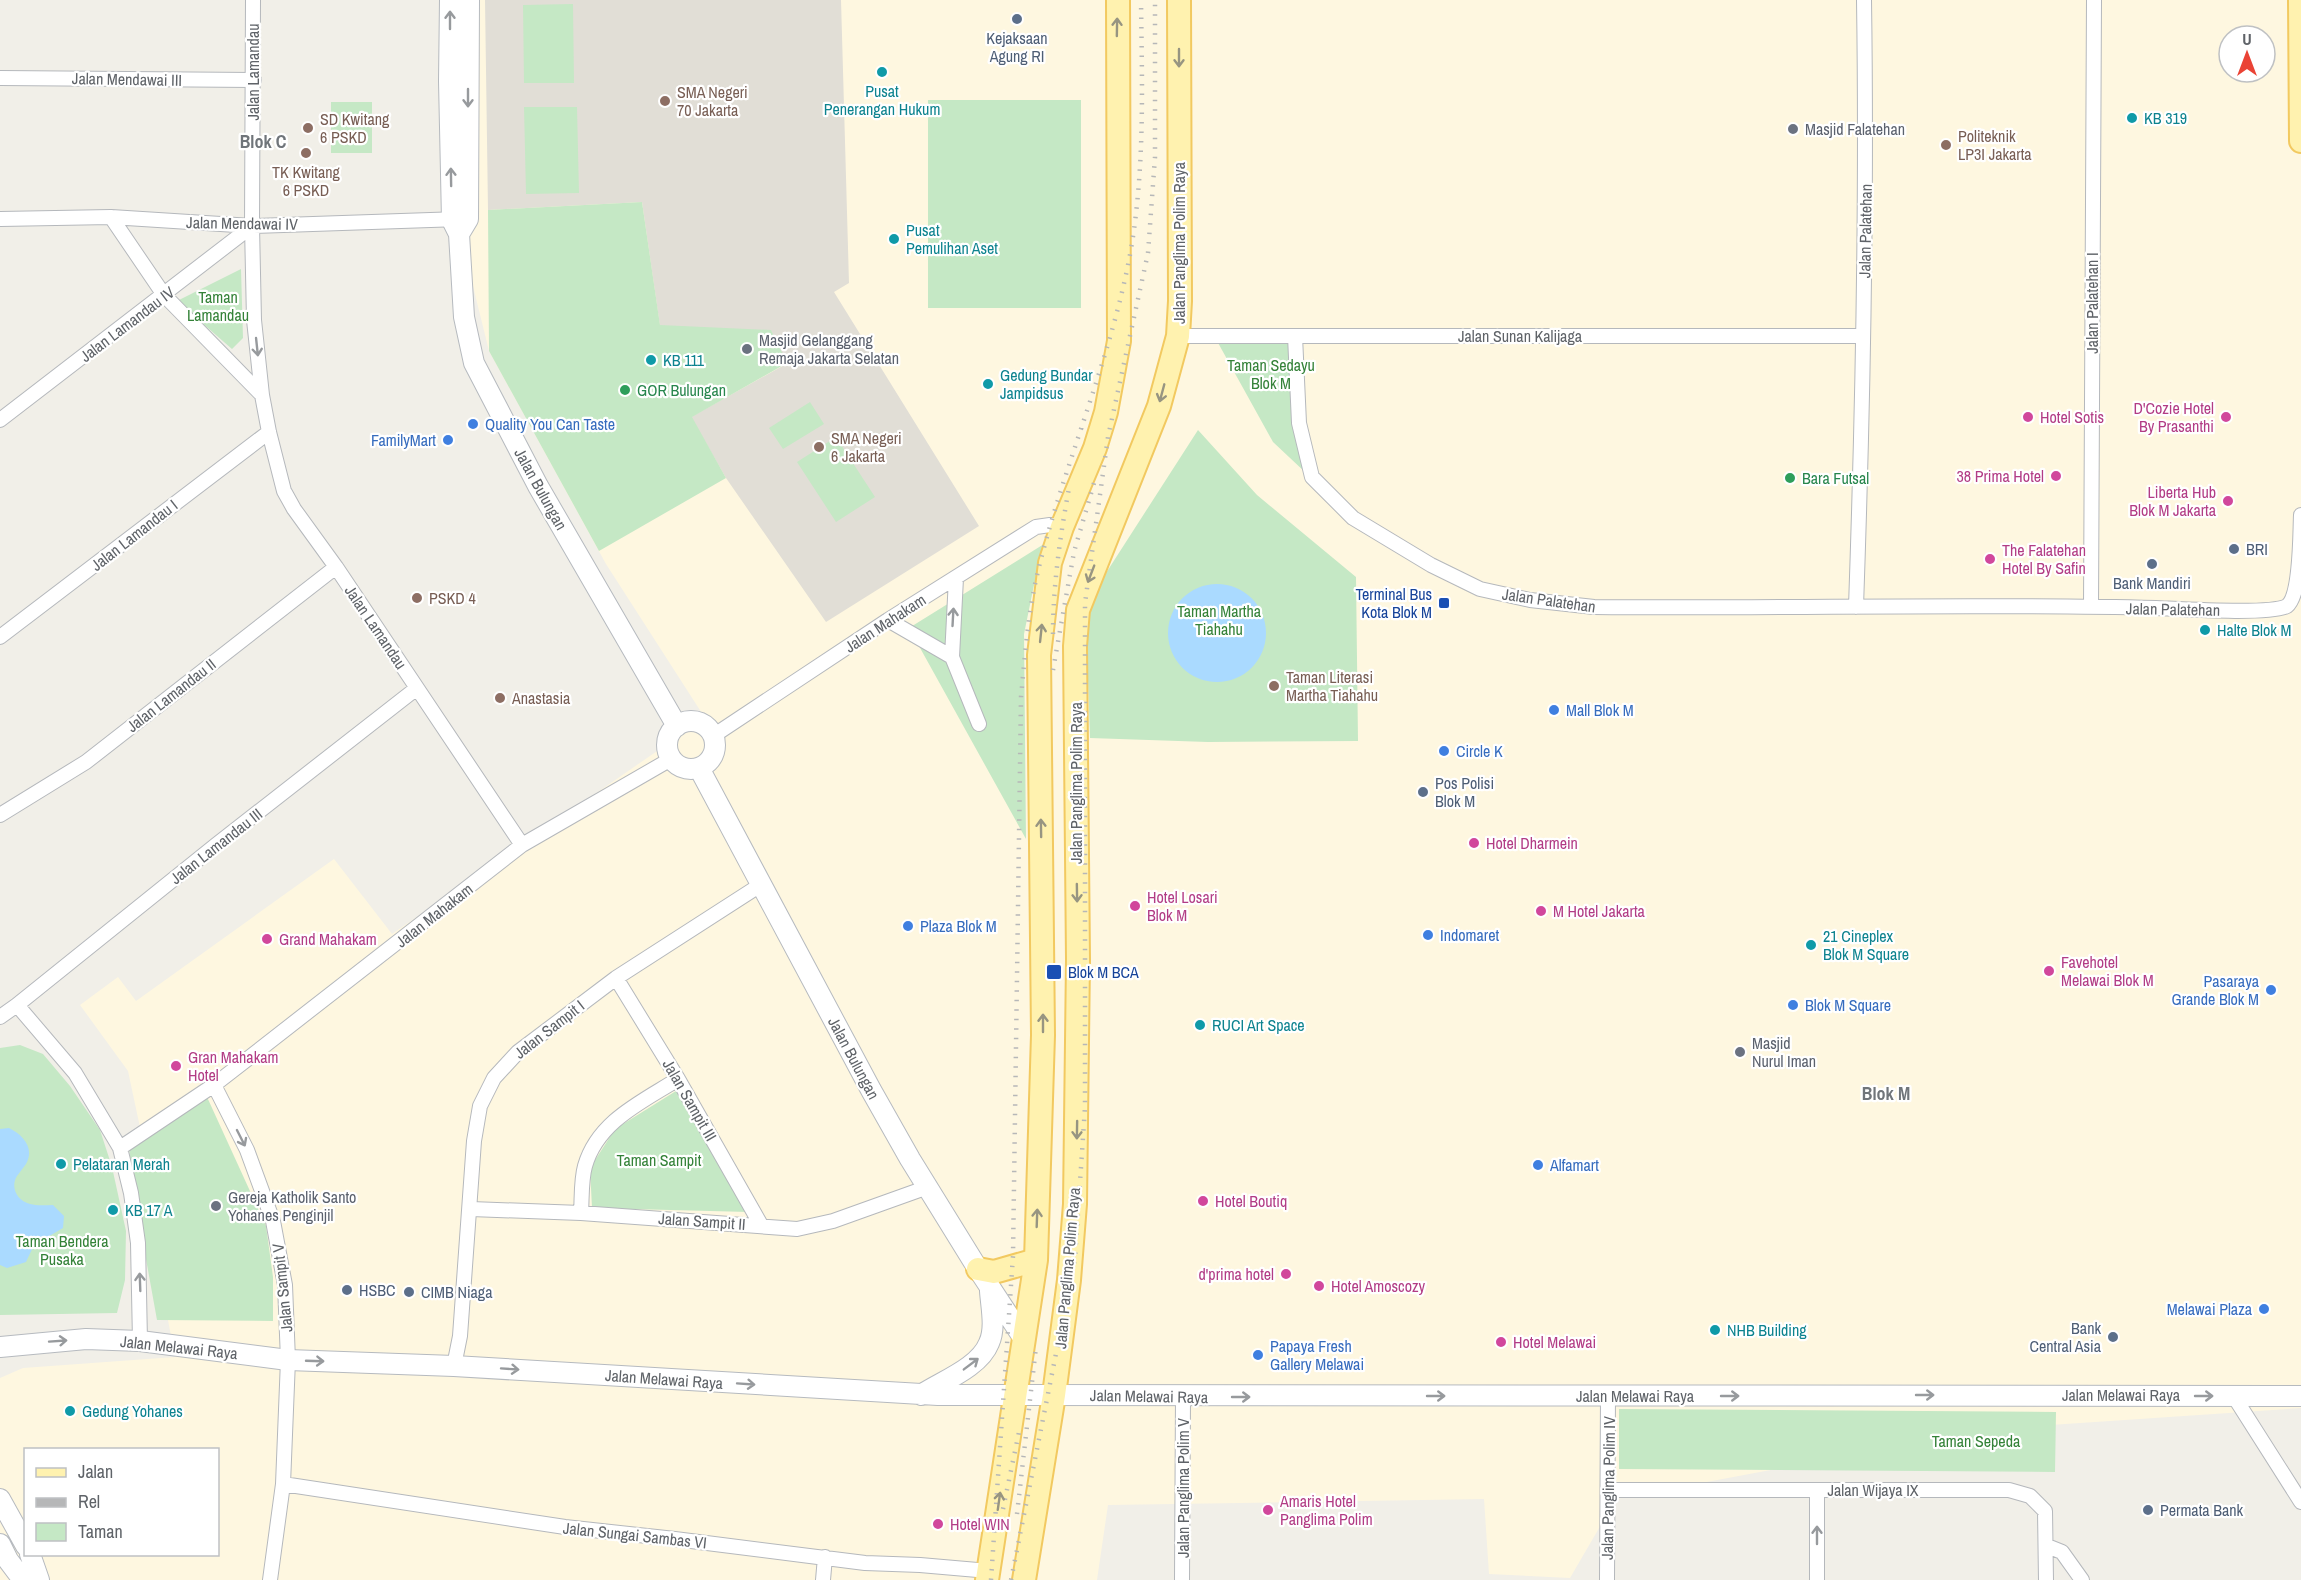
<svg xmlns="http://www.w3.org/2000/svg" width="2301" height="1580" font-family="'Archivo Narrow',sans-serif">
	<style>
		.commercial { fill: #fef7e0; fill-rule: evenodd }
		.education { fill: #e1ded6 }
		.green { fill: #c5e8c5 }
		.water { fill: #aadaff }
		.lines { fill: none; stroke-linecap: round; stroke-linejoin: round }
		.street-casing { stroke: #b5b8bc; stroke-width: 16 }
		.secondary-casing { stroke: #b6babf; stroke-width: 22 }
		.primary-casing { stroke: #f2c960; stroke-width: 26 }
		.street { stroke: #fff; stroke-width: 14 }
		.secondary { stroke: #fff; stroke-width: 20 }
		.primary { stroke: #fff2af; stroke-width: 22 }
		.rail { stroke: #b6b7b8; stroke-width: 4.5; stroke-dasharray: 1.5 8; stroke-linecap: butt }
		.oneway { stroke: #979a9d }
		.oneway2 { stroke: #979581 }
		.service-dot { fill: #5c6f8a; stroke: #fff; stroke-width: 2 }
		.culture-dot { fill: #0f9aa8; stroke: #fff; stroke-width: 2 }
		.education-dot { fill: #8d6e63; stroke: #fff; stroke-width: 2 }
		.worship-dot { fill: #6b7280; stroke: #fff; stroke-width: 2 }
		.leisure-dot { fill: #2e9e5b; stroke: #fff; stroke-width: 2 }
		.hotel-dot { fill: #d1479c; stroke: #fff; stroke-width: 2 }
		.shop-dot { fill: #3f7fe0; stroke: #fff; stroke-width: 2 }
		.transit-dot { fill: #1a4fb4; stroke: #fff; stroke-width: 2 }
		.labels { text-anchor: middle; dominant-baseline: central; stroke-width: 4.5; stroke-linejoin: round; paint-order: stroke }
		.service-label { font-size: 16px; fill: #4e5e75; stroke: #fff; text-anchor: start }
		.street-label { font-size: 16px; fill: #5f6368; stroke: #fff }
		.culture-label { font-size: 16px; fill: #0d838f; stroke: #fff; text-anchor: start }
		.education-label { font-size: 16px; fill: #785e54; stroke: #fff; text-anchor: start }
		.worship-label { font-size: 16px; fill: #5b616d; stroke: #fff; text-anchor: start }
		.park-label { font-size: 16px; fill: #348238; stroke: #fff }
		.leisure-label { font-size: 16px; fill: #27864d; stroke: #fff; text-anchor: start }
		.hotel-label { font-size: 16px; fill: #b23c85; stroke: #fff; text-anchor: start }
		.shop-label { font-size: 16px; fill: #366cbe; stroke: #fff; text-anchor: start }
		.transit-label { font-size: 16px; fill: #164399; stroke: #fff; text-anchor: end }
		.neighbourhood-label { font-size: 18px; font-weight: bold; fill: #70757a; stroke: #fff }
	</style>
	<rect width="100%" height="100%" fill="#f1efe8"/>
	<path class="commercial" d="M445 0H2301V1408L1990 1429 1616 1499 1570 1578 1489 1574 1484 1499 1108 1505 1097 1580H0V1378L23 1368 175 1357 159 1273 148 1165 128 1071 80 1005 118 977 136 1001 334 859 392 934 705 718 606 564 489 351 451 197ZM2229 36H2265V72H2229ZM26 1450H218V1554H26Z"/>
	<path class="education" d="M485 0H841L849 283 834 292 979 526 826 622 726 478 691 417 786 364 771 331 660 326 642 202 488 210Z"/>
	<path class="green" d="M573 4 574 83H524L523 5Z
		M928 100H1081V308H928Z
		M331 102H372V153H331Z
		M524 107H577L579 193 526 194Z
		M642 202 660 325 771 330 787 363 692 417 726 478 599 551 489 351 488 210Z
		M241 269 243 338 232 349 177 301Z
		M1217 341 1301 344 1306 473 1273 442Z
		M810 402 824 424 783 449 769 428Z
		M1198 430 1257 495 1356 577 1358 741 1208 742 1090 738 1086 620 1106 573Z
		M836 437 875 497 836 522 797 462Z
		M1052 539 1034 585 1024 634 1026 839 909 628Z
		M20 1045 43 1054 70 1086 100 1130 112 1167 126 1231 125 1280 117 1313 0 1315V1048Z
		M676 1091 749 1212 592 1208 590 1168 615 1129Z
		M207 1097 266 1226 273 1277V1321L157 1320 133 1187 129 1147Z
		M1619 1409 2056 1412 2055 1472 1619 1469Z"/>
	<path class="water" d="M1168 633a49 49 0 1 1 98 0a49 49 0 1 1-98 0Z
		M9 1128C23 1135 35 1148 26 1164 23 1168 20 1172 17 1176 10 1187 17 1201 30 1204 37 1206 46 1205 53 1205L64 1216 63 1228 34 1245 26 1262 7 1268 0 1265V1129Z"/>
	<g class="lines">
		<g class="street-casing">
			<path id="street" d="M253 0 252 226 254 320 262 395 269 432 284 491 294 509 336 567 522 845
				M0 78 254 80
				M111 217 164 295 262 395
				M0 219 111 217 252 226 460 219
				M1178 336H1863
				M1295 336 1299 423 1312 477 1353 518 1431 565 1480 589 1530 600 1594 607C1782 609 1969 603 2156 608 2180 609 2270 615 2287 606 2301 595 2300 537 2301 515
				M0 420 252 226
				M956 578 952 657 979 724
				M2091 606 2094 0
				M1856 607C1863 405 1867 202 1864 0
				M888 620 952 657
				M0 637 269 432
				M713 736 888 620 1036 527 1050 525 1062 527
				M0 815 86 762 336 567
				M616 978 678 1079 761 1225
				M17 1005 216 845 417 688
				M0 1017 17 1005 75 1073 120 1148 131 1193 138 1243 140 1341
				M214 1085 247 1150 273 1221 285 1285 288 1360 283 1484 270 1580
				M120 1148 214 1085 522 845 671 759
				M471 1209 581 1213 797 1229 833 1221 928 1187
				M581 1213C582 1198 581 1180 585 1166 598 1121 642 1102 678 1079
				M454 1366 460 1336 474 1141 480 1106 494 1078 518 1052 616 978 762 884
				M2233 1395 2301 1502
				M283 1484 565 1527 675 1539 865 1563 920 1565 989 1571
				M1608 1490H2009L2030 1496 2045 1511 2046 1580
				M1817 1490V1580
				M2047 1546 2062 1552 2082 1580
				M823 1580 825 1557
				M1182 1580 1183 1397
				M1607 1580 1608 1396"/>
		</g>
		<g class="secondary-casing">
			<path id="secondary" d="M450 0 449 81 452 220 459 234 464 317 474 363 538 486 677 726
				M459 234 468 219 469 0
				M667 745a24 24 0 1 1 48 0a24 24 0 1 1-48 0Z
				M699 768 871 1090 910 1159 978 1269 1024 1339
				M0 1347 86 1339 140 1341 288 1360 454 1366 938 1395 2301 1396
				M921 1395C942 1381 979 1368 989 1343 996 1328 991 1307 990 1291
				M0 1499 26 1546
				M0 1544 8 1560 23 1580
				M30 1554 39 1580"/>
		</g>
		<g class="primary-casing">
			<path id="primary" d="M2300 0 2301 141
				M978 1269 994 1272 1036 1260
				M987 1580 1036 1260 1043 1035 1039 655 1050 563 1062 527 1095 448 1106 412 1119 341 1118 0
				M1024 1580 1054 1395 1069 1280 1075 1204 1078 960 1075 646 1078 610 1159 406 1178 336 1180 301 1179 0"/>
		</g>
		<use href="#street" class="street"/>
		<use href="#secondary" class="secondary"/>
		<use href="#primary" class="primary"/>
		<path class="rail" d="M1053 634C1053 585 1060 537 1069 488
			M1053 670 1074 552 1094 483
			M1003 1509 1019 1432
			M1017 1514 1036 1347
			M991 1580 1013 1256 1021 697C1025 655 1028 612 1038 571 1064 464 1112 357 1131 249 1145 166 1142 83 1141 0
			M1011 1580 1075 1258 1085 1107V603L1108 437 1148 253 1155 157V0"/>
	</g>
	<defs><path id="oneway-shaft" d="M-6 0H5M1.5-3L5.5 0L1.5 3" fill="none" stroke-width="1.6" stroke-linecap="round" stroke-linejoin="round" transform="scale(1.5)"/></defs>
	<g class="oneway">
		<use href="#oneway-shaft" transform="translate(450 20) rotate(-90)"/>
		<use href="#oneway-shaft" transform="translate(468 98) rotate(90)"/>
		<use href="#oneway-shaft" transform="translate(451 177) rotate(-91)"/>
		<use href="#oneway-shaft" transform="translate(257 347) rotate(84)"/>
		<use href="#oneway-shaft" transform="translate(953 617) rotate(-87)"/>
		<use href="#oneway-shaft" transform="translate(241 1138) rotate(63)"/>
		<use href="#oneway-shaft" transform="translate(140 1282) rotate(-92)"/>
		<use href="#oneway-shaft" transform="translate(58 1341) rotate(-4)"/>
		<use href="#oneway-shaft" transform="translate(315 1361) rotate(2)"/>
		<use href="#oneway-shaft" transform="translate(971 1364) rotate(-37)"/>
		<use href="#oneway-shaft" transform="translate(510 1369) rotate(4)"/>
		<use href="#oneway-shaft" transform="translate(746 1384) rotate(4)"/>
		<use href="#oneway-shaft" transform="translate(1925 1395)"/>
		<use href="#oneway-shaft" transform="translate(1436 1396)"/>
		<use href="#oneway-shaft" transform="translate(1730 1396)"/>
		<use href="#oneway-shaft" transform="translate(2204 1396)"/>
		<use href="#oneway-shaft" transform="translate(1241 1397)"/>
		<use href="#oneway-shaft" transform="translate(1817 1535) rotate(-90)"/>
	</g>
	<g class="oneway2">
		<use href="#oneway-shaft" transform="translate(1117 27) rotate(-89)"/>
		<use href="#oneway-shaft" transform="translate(1179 58) rotate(90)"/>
		<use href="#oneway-shaft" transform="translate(1162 393) rotate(105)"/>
		<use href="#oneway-shaft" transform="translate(1091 574) rotate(111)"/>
		<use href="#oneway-shaft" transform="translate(1041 633) rotate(-84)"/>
		<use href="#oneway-shaft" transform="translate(1041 828) rotate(-91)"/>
		<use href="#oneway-shaft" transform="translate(1077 893) rotate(89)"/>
		<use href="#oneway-shaft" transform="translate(1043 1023) rotate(-90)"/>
		<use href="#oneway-shaft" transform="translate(1077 1130) rotate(91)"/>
		<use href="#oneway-shaft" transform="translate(1037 1218) rotate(-88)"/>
		<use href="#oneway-shaft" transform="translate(999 1501) rotate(-82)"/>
	</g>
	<g class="service-dot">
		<circle cx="1017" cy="19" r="6"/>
		<circle cx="2234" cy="549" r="6"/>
		<circle cx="2152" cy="564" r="6"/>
		<circle cx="1423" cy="792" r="6"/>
		<circle cx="347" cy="1290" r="6"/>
		<circle cx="409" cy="1292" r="6"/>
		<circle cx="2113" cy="1337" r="6"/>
		<circle cx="2148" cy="1510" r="6"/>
	</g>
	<g class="culture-dot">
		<circle cx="882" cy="72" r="6"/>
		<circle cx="2132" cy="118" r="6"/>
		<circle cx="894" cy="239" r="6"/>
		<circle cx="651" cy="360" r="6"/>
		<circle cx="988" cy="384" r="6"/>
		<circle cx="2205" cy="630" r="6"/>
		<circle cx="1811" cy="945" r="6"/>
		<circle cx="1200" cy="1025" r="6"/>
		<circle cx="61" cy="1164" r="6"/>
		<circle cx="113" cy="1210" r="6"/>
		<circle cx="1715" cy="1330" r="6"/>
		<circle cx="70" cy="1411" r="6"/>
	</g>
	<g class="education-dot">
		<circle cx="665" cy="101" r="6"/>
		<circle cx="308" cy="128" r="6"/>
		<circle cx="1946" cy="145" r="6"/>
		<circle cx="306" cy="153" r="6"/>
		<circle cx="819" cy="447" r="6"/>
		<circle cx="417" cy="598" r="6"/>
		<circle cx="1274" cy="686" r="6"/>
		<circle cx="500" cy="698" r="6"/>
	</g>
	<g class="worship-dot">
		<circle cx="1793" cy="129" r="6"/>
		<circle cx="747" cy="349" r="6"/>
		<circle cx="1740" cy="1052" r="6"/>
		<circle cx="216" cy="1206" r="6"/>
	</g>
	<g class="leisure-dot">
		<circle cx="625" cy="390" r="6"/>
		<circle cx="1790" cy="478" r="6"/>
	</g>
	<g class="hotel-dot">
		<circle cx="2028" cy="417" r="6"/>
		<circle cx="2226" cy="417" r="6"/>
		<circle cx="2056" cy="476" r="6"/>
		<circle cx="2228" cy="501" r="6"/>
		<circle cx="1990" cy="559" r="6"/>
		<circle cx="1474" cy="843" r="6"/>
		<circle cx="1135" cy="906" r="6"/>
		<circle cx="1541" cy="911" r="6"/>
		<circle cx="267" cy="939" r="6"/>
		<circle cx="2049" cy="971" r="6"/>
		<circle cx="176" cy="1066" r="6"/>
		<circle cx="1203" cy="1201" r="6"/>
		<circle cx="1286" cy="1274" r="6"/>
		<circle cx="1319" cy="1286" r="6"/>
		<circle cx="1501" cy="1342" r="6"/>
		<circle cx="1268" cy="1510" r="6"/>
		<circle cx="938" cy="1524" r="6"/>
	</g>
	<g class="shop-dot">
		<circle cx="473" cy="424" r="6"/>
		<circle cx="448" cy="440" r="6"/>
		<circle cx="1554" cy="710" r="6"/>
		<circle cx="1444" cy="751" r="6"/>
		<circle cx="908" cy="926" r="6"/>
		<circle cx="1428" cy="935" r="6"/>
		<circle cx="2271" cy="990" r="6"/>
		<circle cx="1793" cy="1005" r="6"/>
		<circle cx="1538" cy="1165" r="6"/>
		<circle cx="2264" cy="1309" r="6"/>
		<circle cx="1258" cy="1355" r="6"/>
	</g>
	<g class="transit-dot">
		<rect x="1438" y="597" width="12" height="12" rx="3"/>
		<rect x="1046" y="964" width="16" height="16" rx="3"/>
	</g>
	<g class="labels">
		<g class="service-label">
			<text x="1017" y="38" text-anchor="middle">Kejaksaan<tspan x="1017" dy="18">Agung RI</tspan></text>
			<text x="2246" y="549">BRI</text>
			<text x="2152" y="583" text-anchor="middle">Bank Mandiri</text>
			<text x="1435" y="783">Pos Polisi<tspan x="1435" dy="18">Blok M</tspan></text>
			<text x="359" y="1290">HSBC</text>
			<text x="421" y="1292">CIMB Niaga</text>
			<text x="2101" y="1328" text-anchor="end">Bank<tspan x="2101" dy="18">Central Asia</tspan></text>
			<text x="2160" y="1510">Permata Bank</text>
		</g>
		<g class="street-label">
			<text transform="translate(253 72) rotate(-90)">Jalan Lamandau</text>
			<text transform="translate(127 79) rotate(1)">Jalan Mendawai III</text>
			<text transform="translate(242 223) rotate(1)">Jalan Mendawai IV</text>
			<text transform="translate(1865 231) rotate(-89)">Jalan Palatehan</text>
			<text transform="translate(1179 243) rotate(-90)">Jalan Panglima Polim Raya</text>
			<text transform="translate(2092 303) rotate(-90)">Jalan Palatehan I</text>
			<text transform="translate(127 324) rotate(-37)">Jalan Lamandau IV</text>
			<text x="1520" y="336">Jalan Sunan Kalijaga</text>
			<text transform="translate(541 489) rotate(61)">Jalan Bulungan</text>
			<text transform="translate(134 535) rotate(-38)">Jalan Lamandau I</text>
			<text transform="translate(1549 600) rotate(8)">Jalan Palatehan</text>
			<text transform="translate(2173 609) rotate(1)">Jalan Palatehan</text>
			<text transform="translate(885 623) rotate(-33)">Jalan Mahakam</text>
			<text transform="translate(376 627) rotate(56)">Jalan Lamandau</text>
			<text transform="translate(171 695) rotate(-38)">Jalan Lamandau II</text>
			<text transform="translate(1076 783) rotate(-90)">Jalan Panglima Polim Raya</text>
			<text transform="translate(216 846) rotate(-38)">Jalan Lamandau III</text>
			<text transform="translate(434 915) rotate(-38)">Jalan Mahakam</text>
			<text transform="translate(549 1029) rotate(-38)">Jalan Sampit I</text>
			<text transform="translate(854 1058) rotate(62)">Jalan Bulungan</text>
			<text transform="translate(690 1100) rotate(60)">Jalan Sampit III</text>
			<text transform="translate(702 1221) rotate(4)">Jalan Sampit II</text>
			<text transform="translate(1067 1268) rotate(-85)">Jalan Panglima Polim Raya</text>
			<text transform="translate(282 1288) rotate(-96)">Jalan Sampit V</text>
			<text transform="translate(179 1347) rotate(6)">Jalan Melawai Raya</text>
			<text transform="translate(664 1379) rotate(4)">Jalan Melawai Raya</text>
			<text x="2121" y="1395">Jalan Melawai Raya</text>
			<text transform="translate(1149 1396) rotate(1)">Jalan Melawai Raya</text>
			<text x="1635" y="1396">Jalan Melawai Raya</text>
			<text transform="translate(1183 1488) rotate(-90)">Jalan Panglima Polim V</text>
			<text transform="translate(1608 1488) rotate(-89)">Jalan Panglima Polim IV</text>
			<text x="1873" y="1490">Jalan Wijaya IX</text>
			<text transform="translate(635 1535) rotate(6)">Jalan Sungai Sambas VI</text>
		</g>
		<g class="culture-label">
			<text x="882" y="91" text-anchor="middle">Pusat<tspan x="882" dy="18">Penerangan Hukum</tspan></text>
			<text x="2144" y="118">KB 319</text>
			<text x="906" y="230">Pusat<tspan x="906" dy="18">Pemulihan Aset</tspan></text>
			<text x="663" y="360">KB 111</text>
			<text x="1000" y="375">Gedung Bundar<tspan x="1000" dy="18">Jampidsus</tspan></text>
			<text x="2217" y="630">Halte Blok M</text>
			<text x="1823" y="936">21 Cineplex<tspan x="1823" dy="18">Blok M Square</tspan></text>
			<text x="1212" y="1025">RUCI Art Space</text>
			<text x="73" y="1164">Pelataran Merah</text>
			<text x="125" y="1210">KB 17 A</text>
			<text x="1727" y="1330">NHB Building</text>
			<text x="82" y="1411">Gedung Yohanes</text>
		</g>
		<g class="education-label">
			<text x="677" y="92">SMA Negeri<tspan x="677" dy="18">70 Jakarta</tspan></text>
			<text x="320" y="119">SD Kwitang<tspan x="320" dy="18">6 PSKD</tspan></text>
			<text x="1958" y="136">Politeknik<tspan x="1958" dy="18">LP3I Jakarta</tspan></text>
			<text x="306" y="172" text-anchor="middle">TK Kwitang<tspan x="306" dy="18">6 PSKD</tspan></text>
			<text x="831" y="438">SMA Negeri<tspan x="831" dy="18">6 Jakarta</tspan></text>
			<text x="429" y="598">PSKD 4</text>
			<text x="1286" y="677">Taman Literasi<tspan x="1286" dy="18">Martha Tiahahu</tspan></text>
			<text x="512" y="698">Anastasia</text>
		</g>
		<g class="worship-label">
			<text x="1805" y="129">Masjid Falatehan</text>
			<text x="759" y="340">Masjid Gelanggang<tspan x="759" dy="18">Remaja Jakarta Selatan</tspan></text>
			<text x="1752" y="1043">Masjid<tspan x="1752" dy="18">Nurul Iman</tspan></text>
			<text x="228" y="1197">Gereja Katholik Santo<tspan x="228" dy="18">Yohanes Penginjil</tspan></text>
		</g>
		<g class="park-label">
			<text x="218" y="297">Taman<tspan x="218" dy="18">Lamandau</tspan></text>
			<text x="1271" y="365">Taman Sedayu<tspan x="1271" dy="18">Blok M</tspan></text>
			<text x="1219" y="611">Taman Martha<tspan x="1219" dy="18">Tiahahu</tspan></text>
			<text x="659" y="1160">Taman Sampit</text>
			<text x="62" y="1241">Taman Bendera<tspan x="62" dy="18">Pusaka</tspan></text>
			<text x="1976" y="1441">Taman Sepeda</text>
		</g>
		<g class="leisure-label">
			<text x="637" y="390">GOR Bulungan</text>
			<text x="1802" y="478">Bara Futsal</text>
		</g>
		<g class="hotel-label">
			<text x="2214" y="408" text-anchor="end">D'Cozie Hotel<tspan x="2214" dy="18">By Prasanthi</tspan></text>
			<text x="2040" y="417">Hotel Sotis</text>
			<text x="2044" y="476" text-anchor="end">38 Prima Hotel</text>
			<text x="2216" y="492" text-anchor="end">Liberta Hub<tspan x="2216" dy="18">Blok M Jakarta</tspan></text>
			<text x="2002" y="550">The Falatehan<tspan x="2002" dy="18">Hotel By Safin</tspan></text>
			<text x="1486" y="843">Hotel Dharmein</text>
			<text x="1147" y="897">Hotel Losari<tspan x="1147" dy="18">Blok M</tspan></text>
			<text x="1553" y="911">M Hotel Jakarta</text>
			<text x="279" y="939">Grand Mahakam</text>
			<text x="2061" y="962">Favehotel<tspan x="2061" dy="18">Melawai Blok M</tspan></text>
			<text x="188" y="1057">Gran Mahakam<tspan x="188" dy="18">Hotel</tspan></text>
			<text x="1215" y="1201">Hotel Boutiq</text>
			<text x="1274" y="1274" text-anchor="end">d'prima hotel</text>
			<text x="1331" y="1286">Hotel Amoscozy</text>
			<text x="1513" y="1342">Hotel Melawai</text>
			<text x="1280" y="1501">Amaris Hotel<tspan x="1280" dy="18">Panglima Polim</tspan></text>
			<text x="950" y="1524">Hotel WIN</text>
		</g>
		<g class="shop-label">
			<text x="485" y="424">Quality You Can Taste</text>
			<text x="436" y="440" text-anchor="end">FamilyMart</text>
			<text x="1566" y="710">Mall Blok M</text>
			<text x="1456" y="751">Circle K</text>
			<text x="920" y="926">Plaza Blok M</text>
			<text x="1440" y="935">Indomaret</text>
			<text x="2259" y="981" text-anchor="end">Pasaraya<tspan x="2259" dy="18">Grande Blok M</tspan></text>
			<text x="1805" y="1005">Blok M Square</text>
			<text x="1550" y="1165">Alfamart</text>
			<text x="2252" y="1309" text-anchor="end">Melawai Plaza</text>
			<text x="1270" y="1346">Papaya Fresh<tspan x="1270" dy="18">Gallery Melawai</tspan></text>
		</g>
		<g class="transit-label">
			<text x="1432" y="594">Terminal Bus<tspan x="1432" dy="18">Kota Blok M</tspan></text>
			<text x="1068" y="972" text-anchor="start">Blok M BCA</text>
		</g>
		<g class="neighbourhood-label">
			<text x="263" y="141">Blok C</text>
			<text x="1886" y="1093">Blok M</text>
		</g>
	</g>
	<rect x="24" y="1448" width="195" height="108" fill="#ffffff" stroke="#bfc1c3" stroke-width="1.5"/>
	<rect x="36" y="1468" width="30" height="9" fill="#fff2af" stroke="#bfc1c3" stroke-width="1.5"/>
	<text x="78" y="1478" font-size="18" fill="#5f6368">Jalan</text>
	<rect x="36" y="1498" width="30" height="9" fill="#b6b7b8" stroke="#bfc1c3" stroke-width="1.5"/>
	<text x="78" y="1508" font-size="18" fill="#5f6368">Rel</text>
	<rect x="36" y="1523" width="30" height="18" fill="#c5e8c5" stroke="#bfc1c3" stroke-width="1.5"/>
	<text x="78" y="1538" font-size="18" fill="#5f6368">Taman</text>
	<g transform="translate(2247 54)"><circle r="28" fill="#ffffff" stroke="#bfc1c3" stroke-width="1.5"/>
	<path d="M0-4.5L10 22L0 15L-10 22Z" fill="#ea4335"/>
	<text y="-9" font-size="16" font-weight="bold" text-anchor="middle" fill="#5f6368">U</text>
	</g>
</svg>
